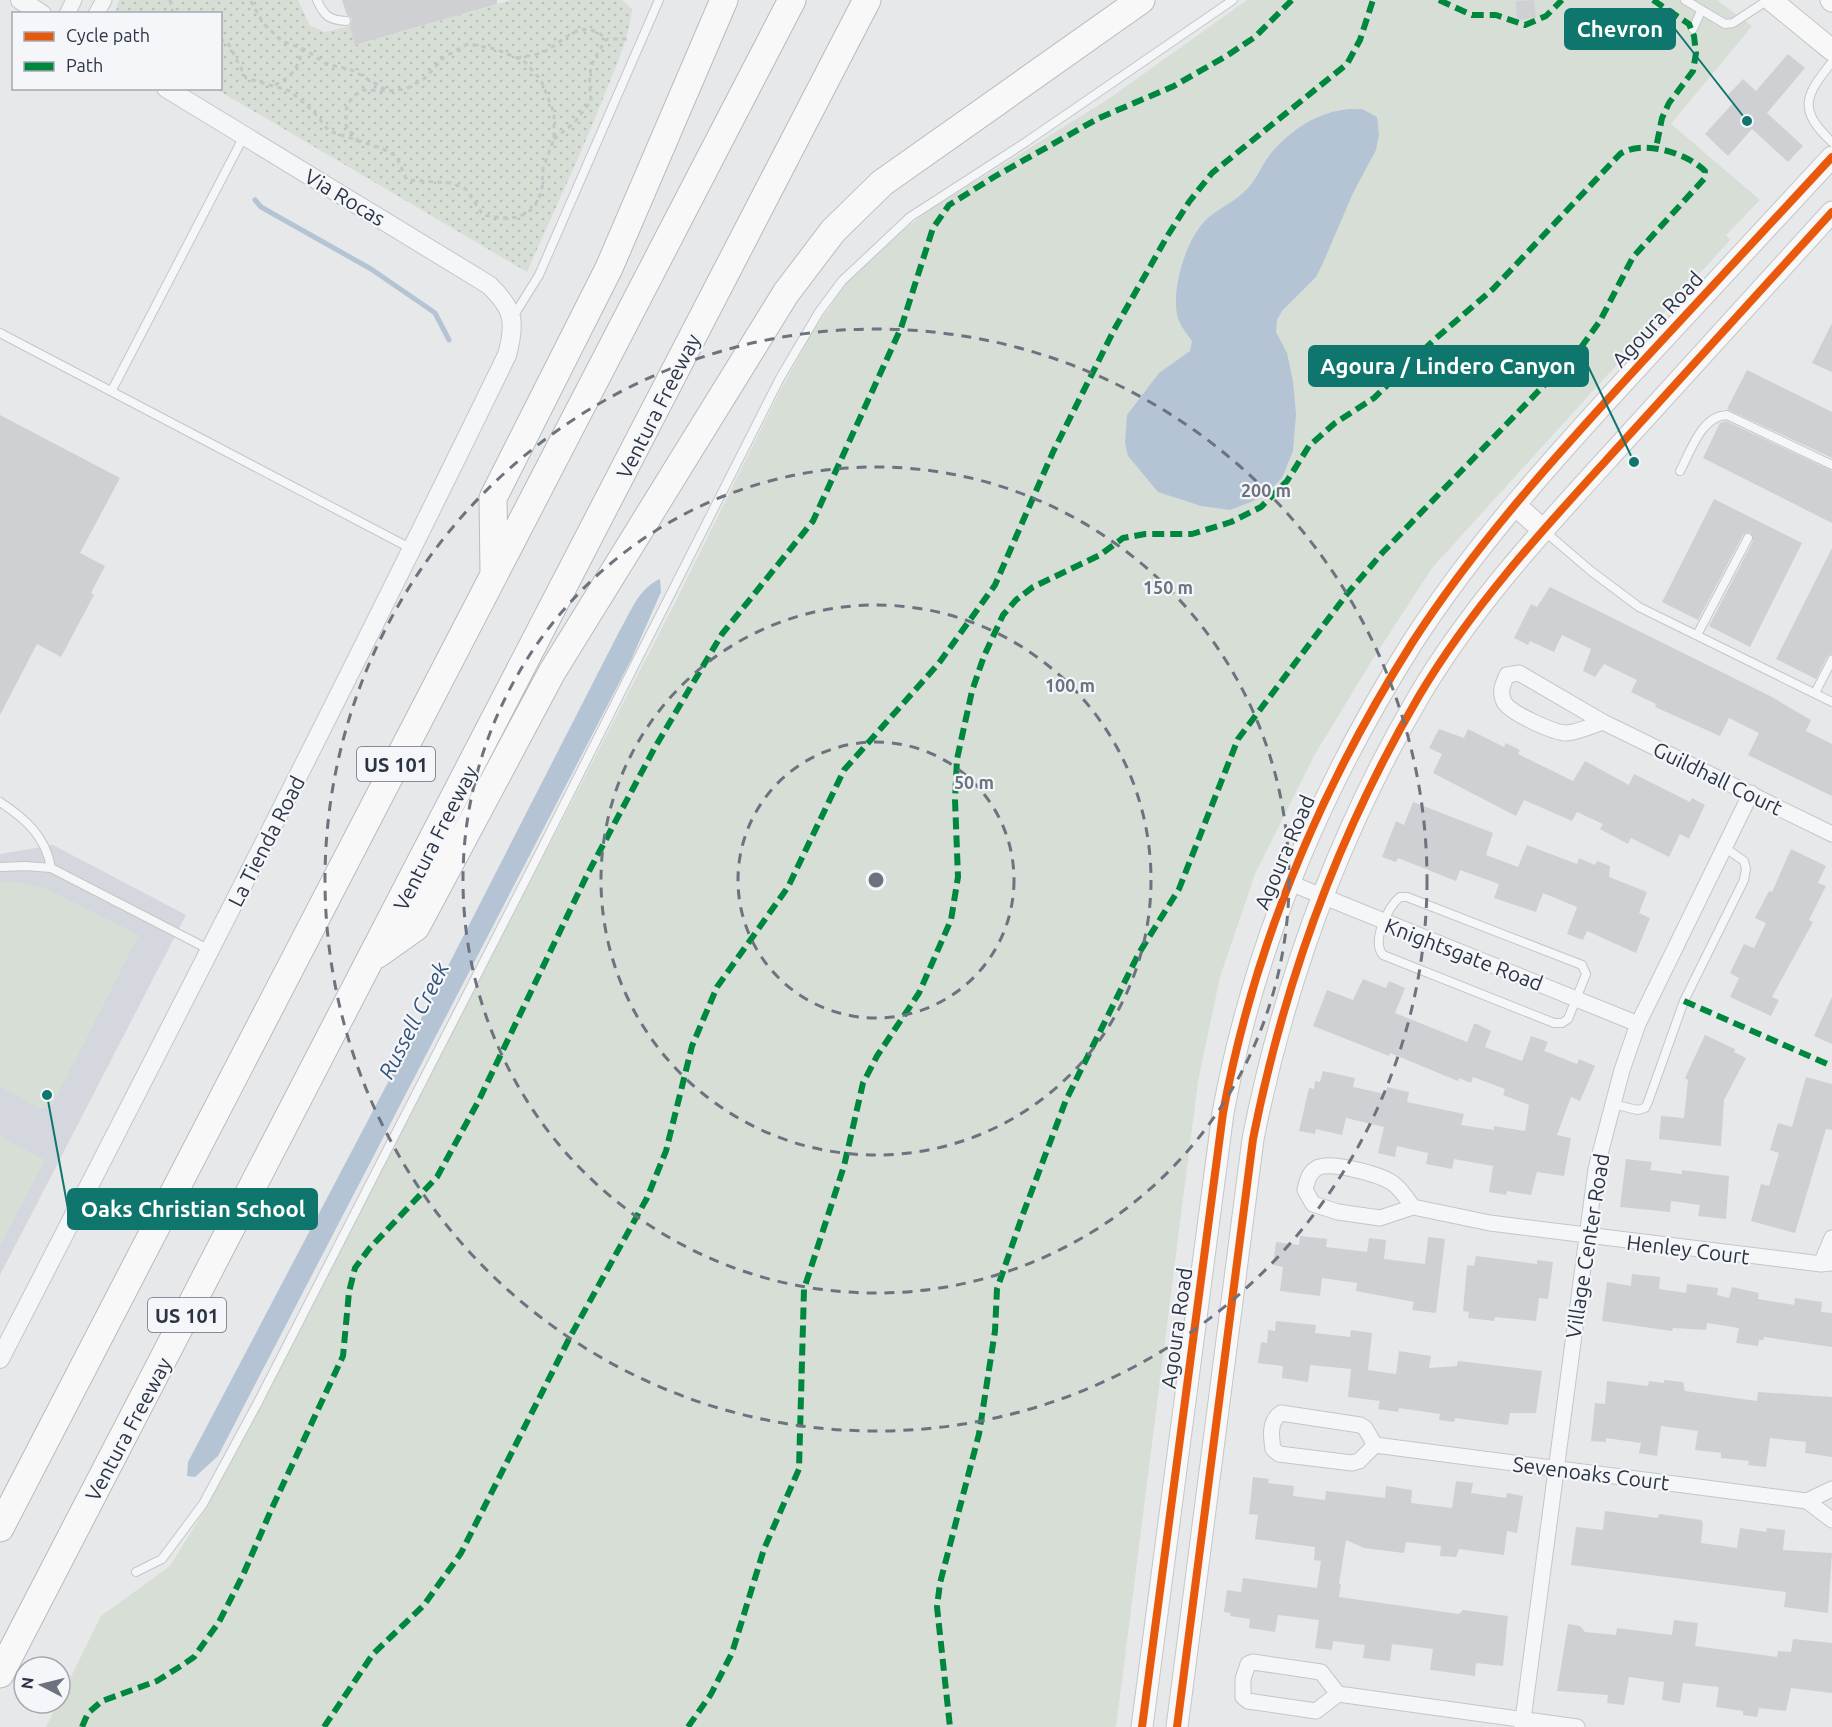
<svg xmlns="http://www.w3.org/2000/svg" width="1832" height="1727" font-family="Ubuntu,sans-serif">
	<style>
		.built { fill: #d4d7dd }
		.grass { fill: #d6ded6 }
		.park { fill: url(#park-dots) }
		.water { fill: #b4c4d5 }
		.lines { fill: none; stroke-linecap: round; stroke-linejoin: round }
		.stream { stroke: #b4c4d5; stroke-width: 5 }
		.building { fill: #ced0d3 }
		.service-casing { stroke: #c4c6c8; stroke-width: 10 }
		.minor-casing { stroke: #c4c6c8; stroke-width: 17 }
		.tertiary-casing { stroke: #c4c6c8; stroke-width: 20 }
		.secondary-casing { stroke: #c4c6c8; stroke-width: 23 }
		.motorway-casing { stroke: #b8bbbf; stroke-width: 29 }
		.path { stroke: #c5c6ca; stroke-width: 3; stroke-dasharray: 4.5 4.5; stroke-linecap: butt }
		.service { stroke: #f5f6f7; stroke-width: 8 }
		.minor { stroke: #f5f6f7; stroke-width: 15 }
		.tertiary { stroke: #f5f6f7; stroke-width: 18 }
		.secondary { stroke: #f8f8f8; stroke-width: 21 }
		.motorway { stroke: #f8f8f8; stroke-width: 27 }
		.quiet { stroke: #00873e; stroke-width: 6; stroke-dasharray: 12 6; stroke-linecap: butt }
		.cycleway-casing { stroke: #f4f6f9; stroke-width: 11 }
		.cycleway { stroke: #e8590c; stroke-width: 8 }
		.ring { fill: none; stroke: #6c737f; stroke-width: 3; stroke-dasharray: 10 8 }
		.labels { text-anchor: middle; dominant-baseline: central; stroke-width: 4.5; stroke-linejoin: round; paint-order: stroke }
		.shield { fill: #f4f6f9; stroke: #676e7b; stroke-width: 1.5 }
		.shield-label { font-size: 20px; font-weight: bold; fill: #2b3445 }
		.street-label { font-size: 21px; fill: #2b3445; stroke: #f4f6f9 }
		.water-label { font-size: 22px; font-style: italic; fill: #34527a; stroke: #f4f6f9 }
		.centre { fill: #6c737f; stroke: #f4f6f9; stroke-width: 3 }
		.ring-label { font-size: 18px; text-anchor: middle; font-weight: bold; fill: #6c737f; stroke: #f4f6f9; stroke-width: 4.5; stroke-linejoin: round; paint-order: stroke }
		.leader { fill: none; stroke: #0f766e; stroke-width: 2 }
		.callout-dot { fill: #0f766e; stroke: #f4f6f9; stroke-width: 2 }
		.callout { fill: #0f766e; stroke: #0f766e; stroke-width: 2 }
		.callout-label { font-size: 22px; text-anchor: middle; font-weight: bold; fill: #fff }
	</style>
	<defs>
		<pattern id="park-dots" width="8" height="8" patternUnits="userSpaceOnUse" patternTransform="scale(1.5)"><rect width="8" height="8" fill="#d6ded6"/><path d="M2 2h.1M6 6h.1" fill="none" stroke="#b8bfb9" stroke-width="1.8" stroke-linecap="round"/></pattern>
	</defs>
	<rect width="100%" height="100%" fill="#e6e8ea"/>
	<path class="built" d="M53 845 186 915 0 1275V854Z"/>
	<path class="grass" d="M1247 0H1717L1752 26 1671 124 1760 200 1726 235 1730 240 1432 568 1371 662 1315 754 1255 874 1220 977 1198 1081 1116 1727H46L101 1616 170 1566 206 1508 677 599 779 393 812 333 849 279 878 250 928 211 1107 100Z
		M11 881 45 888 139 935 53 1104 41 1109 0 1087V882Z
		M0 1136 45 1160 0 1246Z"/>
	<path class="park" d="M119 0H298L310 26 325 32 350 26 356 45 512 0H622L632 9C629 38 617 64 606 91 582 153 553 212 527 272L216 89 220 88V14H115Z"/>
	<path class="water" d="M1349 109H1362L1377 117 1379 135 1376 150 1353 193 1323 263 1316 277 1282 311 1277 320 1276 332 1287 353 1293 381 1296 414 1293 451 1282 478 1269 491 1258 499 1230 510 1201 506 1158 492 1128 456 1125 443 1127 415 1159 373 1190 351 1192 341C1187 334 1182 328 1179 321 1169 295 1185 243 1203 223 1215 209 1235 203 1249 187 1258 176 1263 163 1272 152 1292 129 1318 112 1349 109Z
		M660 579 661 592 632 658 218 1456 195 1477 187 1476 188 1462 405 1050 620 630C631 611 639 588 660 579Z"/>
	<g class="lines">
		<path class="stream" d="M255 200 261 207 371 269 425 306 435 313 449 340"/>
	</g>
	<path class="building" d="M342 0H497V4L355 45 350 26 352 19 347 15Z
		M1534 0 1536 18 1517 20 1516 1Z
		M1788 54 1805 68 1767 113 1803 146 1788 162 1752 129 1728 156 1705 134 1734 102 1727 96 1743 79 1756 91Z
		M1832 323V372L1812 363Z
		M1747 370 1832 412V458L1727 409Z
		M0 415 120 478 80 553 105 566 91 593 94 595 61 657 37 644 0 715Z
		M1726 421 1832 471V523L1703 458 1720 423Z
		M1714 499 1802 543 1750 647 1709 626 1753 541 1750 532 1743 535 1698 620 1662 602Z
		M1832 548V654L1827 657 1816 679 1776 659Z
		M1550 587 1770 696 1811 720 1806 731 1832 744V796L1748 755 1759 733 1729 718 1720 736 1655 707 1656 704 1631 692 1637 680 1604 664 1595 677 1583 671 1591 649 1562 635 1554 652 1530 641 1528 645 1514 638 1531 604 1537 607Z
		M1439 729 1464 738 1468 729 1504 747 1506 743 1520 750 1518 754 1573 781 1585 761 1629 785 1634 774 1690 802 1692 798 1705 805 1689 839 1680 834 1669 857 1631 838 1628 844 1600 829 1603 824 1577 812 1572 821 1524 800 1516 816 1433 773 1442 754 1429 748Z
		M1413 802 1493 833 1486 855 1518 867 1527 845 1577 864 1579 858 1595 865 1597 861 1610 866 1609 877 1647 892 1639 913 1650 918 1636 953 1587 931 1583 940 1567 934 1577 907 1543 893 1536 912 1494 898 1499 884 1460 870 1456 881 1398 858 1396 862 1382 857 1396 821 1404 825Z
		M1791 849 1826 866 1818 883 1826 886 1809 920 1813 922 1772 997 1779 1000 1771 1016 1730 997 1739 978 1730 973 1744 944 1754 948 1766 923 1755 918 1769 891 1772 892Z
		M1363 979 1386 988 1389 981 1405 988 1395 1013 1467 1042 1474 1024H1477L1491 1031 1485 1047 1522 1061 1531 1036 1548 1042 1544 1051 1577 1064 1579 1059 1595 1066 1580 1101 1571 1097 1557 1135 1571 1138 1564 1176 1537 1172 1531 1195 1507 1191 1506 1195 1489 1192 1493 1166 1454 1159 1452 1169 1426 1164 1428 1153 1397 1146 1395 1157 1378 1153 1384 1127 1346 1118 1342 1135 1316 1129 1315 1134 1299 1131 1309 1088 1314 1089 1315 1081 1320 1082 1323 1071 1355 1078 1353 1087 1385 1094 1387 1087 1409 1092 1407 1102 1464 1114 1461 1125 1494 1130V1126L1525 1131 1529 1105 1503 1095 1505 1089 1473 1077 1471 1083 1459 1078 1458 1081 1390 1053 1389 1056 1313 1026 1327 990 1353 1000Z
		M1832 997V1044L1814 1036Z
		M1705 1035 1735 1049 1734 1052 1746 1058 1724 1100 1721 1146 1659 1139 1661 1116 1684 1118 1688 1080 1685 1078Z
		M1806 1077 1832 1084V1130L1826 1129 1795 1233 1751 1221 1761 1184 1769 1186 1779 1153 1770 1150 1778 1123 1792 1127Z
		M1626 1159 1652 1162 1650 1170 1682 1174V1170L1729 1176 1726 1219 1698 1216 1700 1205 1671 1201 1670 1212 1620 1207Z
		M1300 1236 1327 1239 1326 1247 1367 1252 1369 1238 1386 1240 1384 1259 1425 1264 1428 1237 1445 1239 1436 1313 1412 1310 1414 1302 1356 1291 1357 1283 1322 1278 1320 1296 1280 1291 1283 1267 1273 1265 1276 1242 1299 1245Z
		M1476 1256 1537 1264V1260L1553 1262 1548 1299 1539 1298 1536 1321 1495 1317 1494 1321 1468 1318 1469 1312 1463 1311 1467 1265 1474 1266Z
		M1632 1274 1660 1277 1659 1289 1686 1293 1687 1284 1718 1288 1717 1295 1729 1298 1732 1287 1759 1293 1758 1299 1794 1305 1795 1298 1822 1302 1821 1312 1832 1313V1347L1764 1337 1763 1340H1759L1758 1346 1736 1343 1739 1328 1707 1323 1706 1330 1673 1328 1672 1331 1602 1321 1607 1282 1631 1286Z
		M1276 1321 1316 1325 1315 1333 1350 1337 1351 1330 1372 1333 1368 1370 1396 1374 1399 1351 1431 1356 1429 1368 1457 1366 1458 1361 1542 1371 1536 1413H1510L1508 1425 1455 1418 1454 1422 1439 1420 1440 1414 1399 1408 1398 1412 1378 1409 1380 1401 1348 1397 1351 1369 1310 1365 1308 1382 1282 1378 1283 1366 1258 1363 1261 1342 1267 1343 1268 1330 1275 1331Z
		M1664 1380 1683 1382 1685 1391 1757 1401 1758 1392 1832 1397V1457L1805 1453 1806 1442 1770 1438 1766 1467 1748 1465 1749 1461 1721 1458V1453L1695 1450 1698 1431 1661 1426 1657 1456 1639 1453 1641 1443 1606 1438V1442L1591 1441 1595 1403 1605 1404 1607 1381 1648 1386 1649 1381 1664 1383Z
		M1253 1477 1269 1479 1268 1483 1294 1486 1293 1496 1325 1500 1326 1491 1385 1498 1386 1486 1412 1490 1411 1503 1452 1508 1456 1481 1473 1483 1471 1493 1506 1498 1507 1493 1523 1496 1517 1533 1507 1531 1504 1555 1459 1549 1456 1557 1440 1556 1441 1546 1406 1542 1404 1553 1364 1548 1346 1540 1339 1584H1341L1339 1597 1459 1614 1463 1610 1508 1616 1503 1666 1476 1663 1475 1676 1432 1670H1430L1433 1649 1392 1644 1390 1661 1363 1658 1365 1645 1333 1641 1332 1650 1315 1648 1319 1620 1278 1615 1275 1632 1249 1628 1250 1619 1230 1616 1231 1613 1224 1612 1227 1590 1241 1592 1243 1578 1317 1588 1321 1561 1314 1560 1315 1547 1255 1539 1258 1515 1249 1514Z
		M1605 1511 1658 1518 1659 1514 1701 1520 1703 1523 1701 1543 1737 1548 1740 1528 1766 1532 1767 1528 1785 1530 1783 1550 1832 1553 1828 1613 1784 1607 1786 1592 1571 1565 1576 1527 1603 1530Z
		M1674 1620 1698 1623 1695 1646 1777 1657 1778 1651 1791 1652 1793 1639 1832 1643V1693L1791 1688 1786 1711 1759 1708 1757 1717 1743 1715V1711L1716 1707 1719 1687 1683 1683 1680 1703 1662 1700 1664 1682 1629 1677 1624 1705 1607 1703 1608 1695 1557 1691 1568 1624 1580 1626 1585 1632 1616 1635 1617 1628 1672 1635Z"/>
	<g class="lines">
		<g class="service-casing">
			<path id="service" d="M317 0C324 16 329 20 346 21
				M1685 0 1725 24 1733 23 1768 0
				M1693 29 1701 11
				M1832 62C1805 96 1797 109 1832 142
				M513 317 539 275 659 0
				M0 333 410 548
				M112 390 244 136
				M1680 471C1691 451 1701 416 1727 415L1832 465
				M1543 530 1591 571 1639 607 1832 702
				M1697 635 1748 538
				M1815 693 1832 660
				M0 802C26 819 46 837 51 868
				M0 867 25 866 51 868 210 950
				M1400 897H1407L1582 965 1586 974 1568 1019 1562 1023H1554L1383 955C1371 941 1388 907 1400 897Z
				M1613 1104 1637 1110 1645 1108 1648 1102 1684 1001 1744 880 1746 869 1744 861 1724 847
				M136 1572 162 1559 203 1504 256 1406 539 854 780 378 819 312 842 281 910 217 1026 142 1233 0"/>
		</g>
		<g class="minor-casing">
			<path id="minor" d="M67 14 74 0
				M96 14 104 0
				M1603 722C1592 726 1578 732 1567 733 1554 733 1510 713 1504 702 1499 691 1503 684 1507 675L1519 673 1603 722 1832 834
				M1290 883 1638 1024
				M1413 1207C1408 1200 1402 1191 1395 1185 1384 1175 1334 1162 1319 1167 1309 1171 1307 1181 1305 1190L1313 1204 1338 1212 1380 1218 1413 1207 1490 1223 1821 1264 1832 1263
				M1821 1264 1832 1238
				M1281 1413 1360 1425 1365 1428 1375 1445 1359 1461 1352 1463 1279 1454 1273 1449C1271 1436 1269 1421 1281 1413Z
				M1375 1445 1807 1501 1832 1520
				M1807 1501 1832 1489
				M1338 1694 1321 1672 1253 1662 1248 1664 1243 1679V1697L1248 1701 1316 1711 1338 1694 1577 1727
				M1522 1727 1596 1169 1622 1070 1638 1024 1751 793"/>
		</g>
		<g class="tertiary-casing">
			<path id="tertiary" d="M20 0 42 14
				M0 1359C172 1025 343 692 507 355 516 322 514 309 489 285L166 88"/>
		</g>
		<g class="secondary-casing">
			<path id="secondary" d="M1771 0 1832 50
				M1831 0 1832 1
				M1515 505 1542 529
				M1142 1727 1223 1113C1254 946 1321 787 1412 643 1478 541 1561 450 1643 361 1706 293 1769 225 1832 157
				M1177 1727 1253 1139C1284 983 1338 834 1419 696 1474 603 1549 523 1621 444 1691 367 1762 290 1832 212"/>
		</g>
		<g class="motorway-casing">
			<path id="motorway" d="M494 572 493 498 609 268 724 0
				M378 954 416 927 552 672 786 293 833 231 882 183 1141 0
				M0 1528 792 0
				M0 1674 867 0"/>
		</g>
		<path class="path" d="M170 0 173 14
			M220 39 228 43 246 78 290 91 314 112 329 131 381 148 396 156 407 180 451 183 466 189 483 215 502 218 519 217 534 208 542 191 543 168 554 139V113L541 80 524 61 496 49 468 44 444 57 425 78 406 89 388 91 352 70 326 64 306 50 282 41 263 23 250 0
			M517 58C524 56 533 56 540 53 563 46 577 14 607 39
			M275 85C292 76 299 68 302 49
			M554 139 574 123 591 101C588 71 589 64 607 39H630
			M359 142 346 126V110L352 97 363 90 388 91"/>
		<use href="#service" class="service"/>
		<use href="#minor" class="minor"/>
		<use href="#tertiary" class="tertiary"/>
		<use href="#secondary" class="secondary"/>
		<use href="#motorway" class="motorway"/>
		<path class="quiet" d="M1439 0 1472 15H1496L1525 25 1546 16 1562 0
			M1653 0 1689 24 1694 36 1696 53 1693 71 1669 103 1662 118 1656 148
			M1684 1001 1832 1066
			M82 1727 88 1713 102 1701 157 1681 184 1664 194 1657 219 1622 243 1575 272 1508 343 1356 349 1292 355 1268 369 1249 437 1177 478 1102 587 875 654 749 722 634 813 521 901 328 933 228 949 205 994 177 1099 118 1174 86 1228 55 1255 37 1292 0
			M324 1727 373 1654 424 1605 461 1553 570 1337 647 1198 666 1151 692 1046 717 987 788 887 844 770 939 663 995 585 1053 452 1114 330 1168 235 1189 202 1212 173 1347 64 1360 40 1373 0
			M688 1727 711 1694 732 1653 764 1549 799 1469 804 1289 844 1166 863 1083 877 1056 919 993 951 920 958 877 955 800 957 759 972 691 984 656 1003 615 1016 600 1033 587 1100 555 1123 538 1145 534H1192L1231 522 1261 507 1287 481 1309 446 1335 423 1374 398 1434 340 1493 289 1620 154C1642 139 1687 153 1705 171L1704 179 1633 257 1600 321 1582 346 1383 552 1347 594 1238 739 1179 889 1139 953 1066 1100 1023 1214 997 1289 995 1331 979 1434 940 1583 937 1607 950 1727"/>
		<g class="cycleway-casing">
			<path id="cycleway" d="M1142 1727 1223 1113C1254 946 1321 787 1412 643 1478 541 1561 450 1643 361 1706 293 1769 225 1832 157
				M1177 1727 1253 1139C1284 983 1338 834 1419 696 1474 603 1549 523 1621 444 1691 367 1762 290 1832 212"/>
		</g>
		<use href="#cycleway" class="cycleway"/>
	</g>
	<g class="ring">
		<circle cx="876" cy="880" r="138"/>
		<circle cx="876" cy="880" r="275"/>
		<circle cx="876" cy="880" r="413"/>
		<circle cx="876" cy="880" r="551"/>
	</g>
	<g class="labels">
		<g class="shield">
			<rect x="357" y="747" width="78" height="34" rx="4.5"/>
			<rect x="148" y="1298" width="78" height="34" rx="4.5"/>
		</g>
		<g class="shield-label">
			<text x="396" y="764">US 101</text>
			<text x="187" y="1315">US 101</text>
		</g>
		<g class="street-label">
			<text transform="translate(345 197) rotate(31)">Via Rocas</text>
			<text transform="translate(1657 319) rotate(-47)">Agoura Road</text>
			<text transform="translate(658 406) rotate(-63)">Ventura Freeway</text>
			<text transform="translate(1718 778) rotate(26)">Guildhall Court</text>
			<text transform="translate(435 838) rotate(-63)">Ventura Freeway</text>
			<text transform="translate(266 841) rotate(-63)">La Tienda Road</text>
			<text transform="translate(1284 852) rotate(-67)">Agoura Road</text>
			<text transform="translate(1464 954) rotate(21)">Knightsgate Road</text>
			<text transform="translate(1587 1246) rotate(-81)">Village Center Road</text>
			<text transform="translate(1688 1249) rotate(7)">Henley Court</text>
			<text transform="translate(1176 1328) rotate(-82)">Agoura Road</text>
			<text transform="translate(128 1429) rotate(-62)">Ventura Freeway</text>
			<text transform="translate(1591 1473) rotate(7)">Sevenoaks Court</text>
		</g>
		<g class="water-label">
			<text transform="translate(413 1020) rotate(-63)">Russell Creek</text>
		</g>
	</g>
	<circle cx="876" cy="880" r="9" class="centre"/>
	<g class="ring-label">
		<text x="1266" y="497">200 m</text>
		<text x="1168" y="594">150 m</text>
		<text x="1070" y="692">100 m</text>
		<text x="974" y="789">50 m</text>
	</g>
	<path class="leader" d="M1747 121L1675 29M1634 462L1588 366M47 1095L68 1209"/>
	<g class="callout-dot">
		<circle cx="1747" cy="121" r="6"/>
		<circle cx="1634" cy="462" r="6"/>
		<circle cx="47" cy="1095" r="6"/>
	</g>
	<g class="callout">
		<rect x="1565" y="9" width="110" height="40" rx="6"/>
		<rect x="1309" y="346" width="279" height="40" rx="6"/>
		<rect x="68" y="1189" width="249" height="40" rx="6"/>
	</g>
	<g class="callout-label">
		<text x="1620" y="37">Chevron</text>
		<text x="1448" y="374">Agoura / Lindero Canyon</text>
		<text x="193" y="1217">Oaks Christian School</text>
	</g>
	<rect x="12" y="12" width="210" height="78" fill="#f4f6f9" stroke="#a4a8b1" stroke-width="1.5"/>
	<rect x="24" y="32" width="30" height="9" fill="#e8590c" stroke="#a4a8b1" stroke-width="1.5"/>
	<text x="66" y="42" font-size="18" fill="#2b3445">Cycle path</text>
	<rect x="24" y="62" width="30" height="9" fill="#00873e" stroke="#a4a8b1" stroke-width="1.5"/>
	<text x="66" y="72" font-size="18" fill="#2b3445">Path</text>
	<g transform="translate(42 1685) rotate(277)"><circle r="28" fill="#f4f6f9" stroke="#a4a8b1" stroke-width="1.5"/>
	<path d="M0-4.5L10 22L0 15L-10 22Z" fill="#6c737f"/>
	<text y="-9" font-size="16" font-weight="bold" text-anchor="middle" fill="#2b3445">N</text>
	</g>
</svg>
